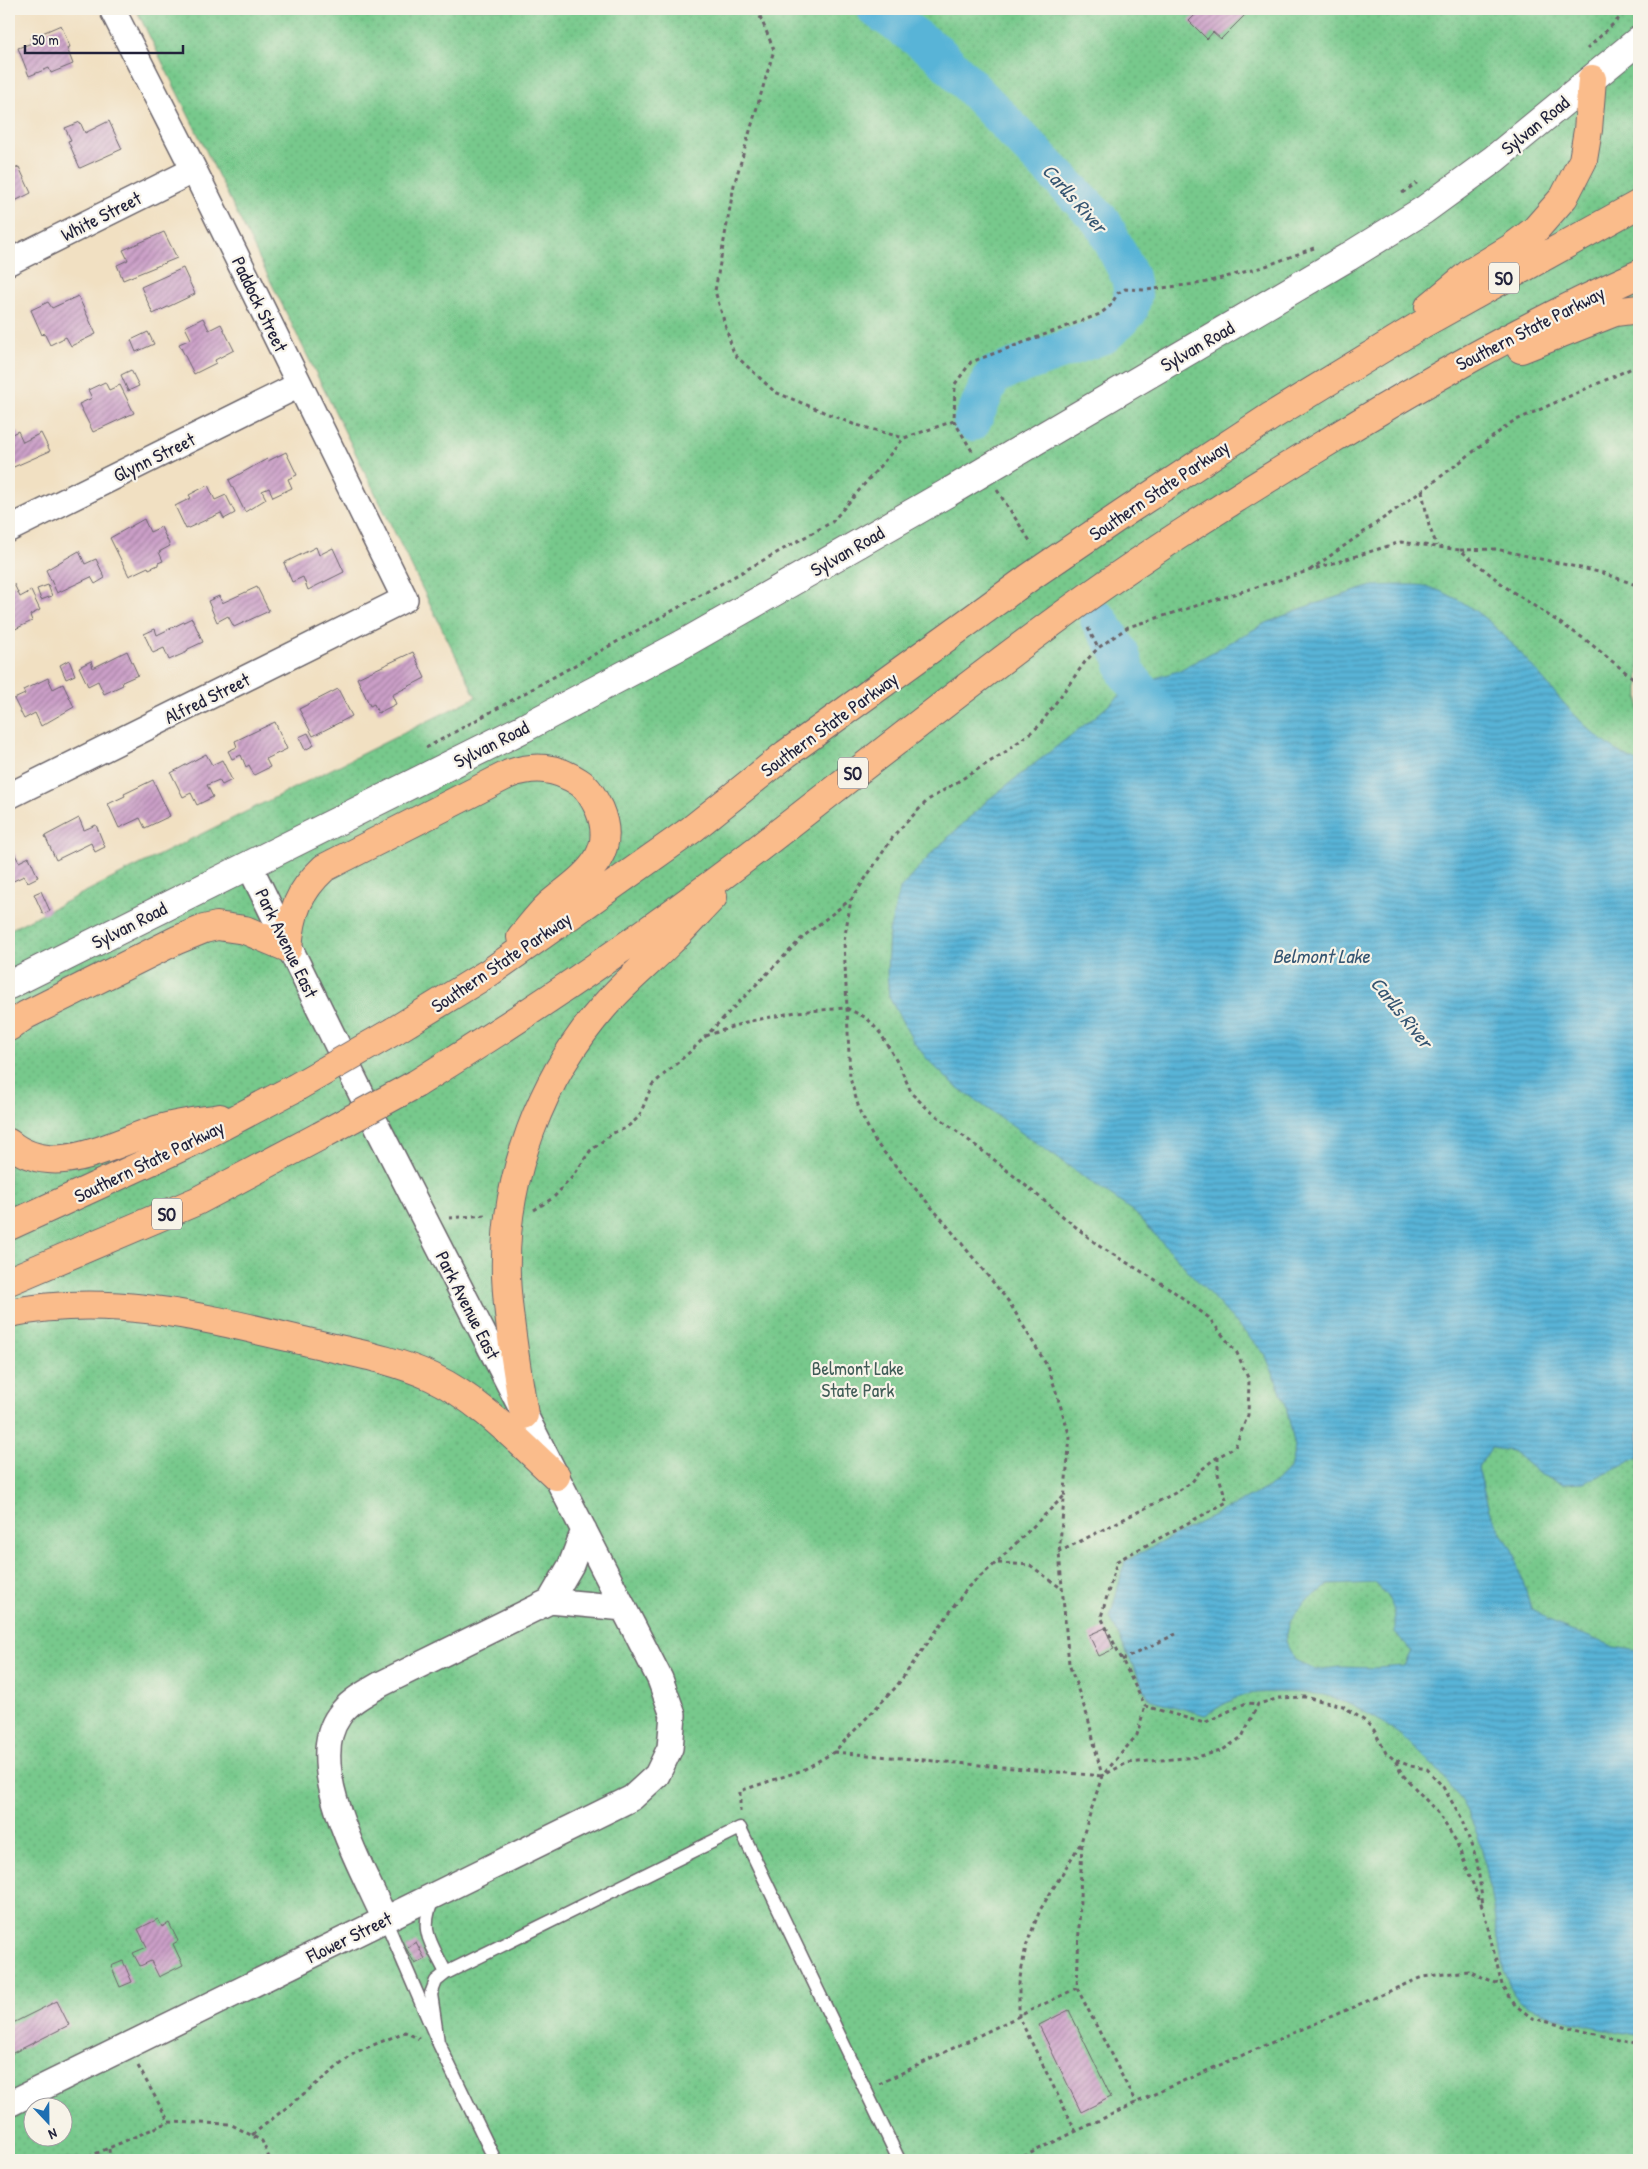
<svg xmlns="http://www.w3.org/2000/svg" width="1648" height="2169" font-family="'Patrick Hand',sans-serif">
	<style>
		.park { fill: url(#park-dots); stroke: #4c7664; fill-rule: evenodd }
		.water { fill: url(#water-rules); stroke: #3e6b89; fill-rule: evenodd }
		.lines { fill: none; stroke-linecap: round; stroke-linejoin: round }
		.river { stroke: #59b4d7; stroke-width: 38 }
		.building { fill: url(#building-hatch) }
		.service-casing { stroke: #6a646a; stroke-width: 15 }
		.minor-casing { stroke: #6a646a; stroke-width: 28 }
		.tertiary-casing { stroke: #6a646a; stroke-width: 30 }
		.motorway-casing { stroke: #6a646a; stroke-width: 30 }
		.path { stroke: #6a646a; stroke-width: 3; stroke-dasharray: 4 4; stroke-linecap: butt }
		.service { stroke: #fff; stroke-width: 12 }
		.minor { stroke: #fff; stroke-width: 25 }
		.tertiary { stroke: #fff; stroke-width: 28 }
		.motorway { stroke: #fabc8b; stroke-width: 28 }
		.tertiary-bridge-casing { stroke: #6a646a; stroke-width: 30; stroke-linecap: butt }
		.motorway-bridge-casing { stroke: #6a646a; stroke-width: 30; stroke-linecap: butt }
		.tertiary-bridge { stroke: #fff; stroke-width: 28 }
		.motorway-bridge { stroke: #fabc8b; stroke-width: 28 }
		.labels { text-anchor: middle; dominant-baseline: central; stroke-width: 4.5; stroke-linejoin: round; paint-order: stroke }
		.shield { fill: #f7f3e8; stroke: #62616f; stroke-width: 1 }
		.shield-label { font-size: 18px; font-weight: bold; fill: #22223b }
		.street-label { font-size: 19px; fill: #22223b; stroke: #f7f3e8 }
		.park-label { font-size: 19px; fill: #405c57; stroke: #f7f3e8 }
		.water-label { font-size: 20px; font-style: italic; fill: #355572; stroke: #f7f3e8 }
	</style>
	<defs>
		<pattern id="park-dots" width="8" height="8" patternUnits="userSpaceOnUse" patternTransform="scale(1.25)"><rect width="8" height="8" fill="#77c98c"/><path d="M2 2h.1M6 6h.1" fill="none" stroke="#67ac7a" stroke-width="1.8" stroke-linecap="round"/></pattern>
		<pattern id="water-rules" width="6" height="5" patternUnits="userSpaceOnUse" patternTransform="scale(1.25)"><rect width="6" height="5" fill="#59b4d7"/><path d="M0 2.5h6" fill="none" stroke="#4992b0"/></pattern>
		<pattern id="building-hatch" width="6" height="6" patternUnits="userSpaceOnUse" patternTransform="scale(1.25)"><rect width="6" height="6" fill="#cb9fc7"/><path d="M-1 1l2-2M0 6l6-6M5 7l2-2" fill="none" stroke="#a481a3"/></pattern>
	</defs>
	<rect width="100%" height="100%" fill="#f7f3e8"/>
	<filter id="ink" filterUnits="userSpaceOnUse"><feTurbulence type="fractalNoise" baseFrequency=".02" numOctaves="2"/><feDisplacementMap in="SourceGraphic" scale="10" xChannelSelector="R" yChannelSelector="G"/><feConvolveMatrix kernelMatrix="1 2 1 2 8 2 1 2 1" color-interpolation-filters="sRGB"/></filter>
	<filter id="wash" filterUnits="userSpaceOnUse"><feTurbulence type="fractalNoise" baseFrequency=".0096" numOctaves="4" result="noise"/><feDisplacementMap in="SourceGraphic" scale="20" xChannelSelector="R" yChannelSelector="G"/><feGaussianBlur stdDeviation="1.12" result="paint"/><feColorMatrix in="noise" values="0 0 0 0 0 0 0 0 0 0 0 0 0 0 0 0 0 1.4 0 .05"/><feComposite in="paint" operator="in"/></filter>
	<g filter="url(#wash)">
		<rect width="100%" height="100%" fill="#f1e0c2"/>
		<path class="park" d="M136 9H1639V2160H9V930L476 697ZM32 2106H62V2136H32Z"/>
		<path class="water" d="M1372 586C1386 586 1417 583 1429 587 1521 616 1554 725 1639 763V1457L1584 1483 1563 1484 1539 1474 1513 1451 1491 1448 1478 1468 1489 1510 1515 1555 1531 1608 1547 1620 1614 1647 1639 1651V2036C1611 2029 1536 2019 1517 1998 1503 1982 1500 1947 1496 1926 1491 1898 1487 1864 1478 1837 1458 1775 1390 1716 1328 1696 1315 1692 1264 1691 1249 1694 1234 1697 1218 1708 1205 1715L1149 1699 1110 1618 1125 1561 1269 1487 1290 1469 1295 1447 1285 1402 1265 1354 1134 1212 954 1085 928 1060 913 1041 889 997 887 972 889 932 900 889 932 853 989 799 1096 716 1123 693 1121 678 1133 670 1146 681 1178 671 1264 624 1305 607ZM1375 1583C1392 1600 1396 1608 1395 1632L1411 1651 1404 1666 1377 1668 1340 1667 1315 1670 1295 1660 1285 1642 1290 1622 1305 1602 1329 1585Z"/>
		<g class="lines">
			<path class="river" d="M876 9 937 52 1103 223 1130 277 1133 295 1129 311 1104 335 993 375 972 422
				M1099 620 1120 652 1127 674 1160 714"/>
		</g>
		<g id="blocks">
			<path class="building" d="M1188 9H1251L1221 39 1213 32 1207 39 1189 21 1195 15Z
				M61 25 70 47 67 48 73 64 51 73 49 68 29 76 18 48 32 43 31 38Z
				M109 121 122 149 80 168 68 141 71 140 65 128 80 122 85 133Z
				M19 167 31 193 9 204V171Z
				M164 232 177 258 123 280 117 265 128 260 123 250Z
				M183 268 195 294 153 314 141 287Z
				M78 296 96 334 71 346 66 337 50 345 44 333 42 335 31 310 48 302 52 308Z
				M203 318 209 330 221 324 234 350 215 360 216 363 194 374 179 344 191 339 185 327Z
				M148 332 154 344 136 352 131 340Z
				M131 370 139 386 128 391 121 375Z
				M105 382 109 390 120 385 134 413 93 432 79 404 92 398 88 390Z
				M18 431 23 442 41 433 50 451 9 469V433L10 435Z
				M286 452 297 475 288 479 292 488 273 497 269 488 262 491 266 499 245 512 229 480 267 459 268 461Z
				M208 485 215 500 226 495 235 513 224 519 221 513 186 529 175 506 191 498 189 495Z
				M144 519 150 532 161 527 170 546 159 552 163 561 158 563V565L149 569 148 567 129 576 110 538Z
				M316 547 319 555 333 548 344 572 308 590 303 577 292 582 284 563Z
				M79 551 85 564 96 559 105 578 95 584 91 577 57 593 46 570Z
				M14 584 20 597 31 591 40 610 30 615 32 621 9 632V587Z
				M48 585 52 596 41 600 37 589Z
				M257 587 269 611 234 627 228 616 217 622 208 601 219 596 222 603Z
				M192 618 203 642 188 649 187 652 169 660 164 648 153 653 144 634 155 629 157 635Z
				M127 651 138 675 122 682 123 685 104 694 98 681 88 686 79 667 91 661 93 668Z
				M413 652 425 678 392 695 396 704 378 713 374 704 370 706 357 678Z
				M69 660 75 675 66 679 60 665Z
				M48 678 53 689 63 684 74 707 41 726 35 713 24 719 14 699 25 694 23 690Z
				M338 689 352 716 313 736 299 709Z
				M275 722 287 749 266 759 270 767 254 775 249 765 246 767 241 755 232 759 228 751 237 747 235 741Z
				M308 733 314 745 305 750 299 737Z
				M206 754 212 765 222 760 232 780 222 785 219 780 207 785 213 797 197 805 191 793 183 797 171 773Z
				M153 780 170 816 145 828 140 818 119 828 108 804 125 796 124 794Z
				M79 818 84 830 96 825 105 847 95 852 91 843 56 860 45 836Z
				M12 849 19 862 29 857 38 877 28 882 24 876 9 883V851Z
				M41 891 50 911 43 914 34 894Z
				M1105 1628 1114 1649 1099 1656 1089 1635Z
				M158 1919 162 1927 169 1923 178 1941 173 1944 183 1965 159 1977 151 1961 140 1966 133 1953 147 1947 138 1929Z
				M416 1942 425 1959 415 1964 406 1948Z
				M123 1961 132 1982 120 1987 111 1966Z
				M57 2001 69 2025 9 2055V2025Z
				M1069 2010 1111 2097 1081 2112 1039 2025Z"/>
		</g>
	</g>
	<g filter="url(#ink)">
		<use href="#blocks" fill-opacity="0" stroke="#6a646a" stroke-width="1"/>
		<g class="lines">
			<g class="service-casing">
				<path id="service" d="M434 1897C418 1931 431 1942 446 1973
					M385 1919 438 2042 495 2160
					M438 2042 431 1994 436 1981 446 1973 740 1828 899 2160"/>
			</g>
			<g class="minor-casing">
				<path id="minor" d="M9 262 194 170
					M9 529 299 385
					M9 796 405 599 194 170 112 9
					M550 1601 571 1565 584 1530
					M385 1919C363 1870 303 1765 339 1716 349 1701 366 1693 381 1684L550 1601 624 1608
					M9 2104 632 1798 657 1775 670 1748 673 1715 660 1679 380 1132 249 865"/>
			</g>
			<g class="tertiary-casing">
				<path id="tertiary" d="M1030 444 1348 257 1424 210 1494 159 1639 40
					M9 985 524 728 683 644 949 492"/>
			</g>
			<g class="motorway-casing">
				<path id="motorway" d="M1429 307 1470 273 1511 248 1535 230 1564 197 1583 160 1588 130 1592 79
					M1521 349 1615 312 1639 309
					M9 1027 26 1015 177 940 204 929 217 926 245 930 288 948C291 913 298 892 324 868L509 774C535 765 556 767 579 782 589 788 594 799 599 809 620 858 579 879 549 905 538 915 530 927 521 937
					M394 1031 490 972 691 830 786 754 1030 577 1127 511 1270 417 1419 326 1639 204
					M416 1084C535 1010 652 931 763 845 860 770 956 693 1056 620 1141 557 1231 501 1321 446 1424 383 1529 323 1639 274
					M9 1143C56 1182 114 1141 163 1128 181 1123 201 1121 220 1118
					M9 1226 190 1143 295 1088
					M9 1281 197 1201 320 1136
					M9 1313C113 1292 207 1318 308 1342 349 1352 393 1359 432 1377 480 1400 517 1440 556 1476
					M524 1415C517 1369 508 1322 506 1276 503 1178 541 1077 606 1004 626 981 650 962 671 941 686 927 699 911 713 897"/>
			</g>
			<path class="path" d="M757 9 774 50 734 185 715 291 734 354 775 392 853 424 904 438
				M1587 49 1629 9
				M1402 193 1417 183
				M972 451 954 421 955 384 971 362 1100 314 1110 306 1118 293 1125 289 1146 290 1203 283 1263 267 1314 248
				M997 490 1032 544
				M1422 491 1429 526 1437 546
				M1460 550 1496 549 1603 573 1639 586
				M1310 570 1422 491 1512 422 1639 365
				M1088 628 1098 648
				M1639 683 1586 640 1507 588 1460 550 1401 542 1128 627 1098 648 1085 662 1039 726 1004 753 928 800 895 834 851 900 844 941 850 1078 860 1112 876 1143 945 1223 1009 1302 1049 1369 1070 1437 1059 1553 1069 1664 1088 1718 1102 1776 1127 1763 1196 1757 1221 1751 1242 1737 1258 1704 1280 1698 1305 1697 1343 1706 1365 1721 1374 1730 1386 1753 1395 1760 1402 1774 1438 1813 1456 1841 1484 1912 1502 1985 1515 2005 1532 2018 1639 2045
				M426 748 832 522 904 438 954 421
				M706 1036 746 1022 796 1012 846 1008 867 1018 881 1034 900 1067 912 1094 929 1110 997 1162 1099 1246 1169 1288 1208 1317 1237 1353 1249 1380 1248 1415 1235 1447 1213 1460 1200 1471 1192 1482 1175 1493 1059 1552
				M534 1210 553 1198 574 1175 590 1151 613 1133 626 1128 639 1117 652 1085 692 1050 804 936 850 900
				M449 1218 486 1215
				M1218 1457V1474L1227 1502 1117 1561 1101 1617 1145 1706 1204 1723 1246 1703 1258 1704
				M998 1563 1030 1565 1062 1589
				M1122 1660 1176 1634
				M834 1752 1102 1776
				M1396 1760 1410 1766 1427 1769 1443 1787 1461 1817 1477 1861 1483 1906
				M740 1812V1791L803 1770 834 1752 896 1687 968 1587 997 1562 1064 1496
				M1077 1988 1136 2103
				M138 2066 169 2122 230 2124 262 2141 270 2160
				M879 2084 1077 1988 1082 1839 1102 1776 1137 1735 1145 1706
				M1076 2132 1019 2017V1983L1026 1946 1040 1910 1082 1841
				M252 2135 356 2052 405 2032 419 2039
				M109 2149 110 2160
				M81 2160 169 2122
				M1016 2160 1167 2088 1422 1977 1468 1971 1501 1985"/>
			<use href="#service" class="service"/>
			<use href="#minor" class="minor"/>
			<use href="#tertiary" class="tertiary"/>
			<use href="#motorway" class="motorway"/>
			<g class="tertiary-bridge-casing">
				<path id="tertiary-bridge" d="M949 492 1030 444"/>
			</g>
			<g class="motorway-bridge-casing">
				<path id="motorway-bridge" d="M295 1088 394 1031
					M320 1136 416 1084"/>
			</g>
			<use href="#tertiary-bridge" class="tertiary-bridge"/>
			<use href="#motorway-bridge" class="motorway-bridge"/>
		</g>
	</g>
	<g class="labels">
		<g class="shield">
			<rect x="1489" y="262.5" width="30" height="31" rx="4"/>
			<rect x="838" y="757.5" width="30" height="31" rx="4"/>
			<rect x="152" y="1198.5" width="30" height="31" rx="4"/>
		</g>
		<g class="shield-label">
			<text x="1504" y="278">SO</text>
			<text x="853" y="773">SO</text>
			<text x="167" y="1214">SO</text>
		</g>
		<g class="street-label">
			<text transform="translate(1535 125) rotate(-39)">Sylvan Road</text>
			<text transform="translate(101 216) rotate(-27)">White Street</text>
			<text transform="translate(260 304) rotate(64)">Paddock Street</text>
			<text transform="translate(1530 328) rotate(-27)">Southern State Parkway</text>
			<text transform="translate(1197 346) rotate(-30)">Sylvan Road</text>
			<text transform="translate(154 457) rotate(-26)">Glynn Street</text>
			<text transform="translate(1159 490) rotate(-34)">Southern State Parkway</text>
			<text transform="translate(847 551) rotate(-30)">Sylvan Road</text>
			<text transform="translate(207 698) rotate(-26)">Alfred Street</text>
			<text transform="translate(829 724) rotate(-36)">Southern State Parkway</text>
			<text transform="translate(491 744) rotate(-27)">Sylvan Road</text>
			<text transform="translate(129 925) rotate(-27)">Sylvan Road</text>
			<text transform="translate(287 943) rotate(64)">Park Avenue East</text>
			<text transform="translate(501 962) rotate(-34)">Southern State Parkway</text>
			<text transform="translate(149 1161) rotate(-26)">Southern State Parkway</text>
			<text transform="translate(468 1305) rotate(63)">Park Avenue East</text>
			<text transform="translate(349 1937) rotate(-26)">Flower Street</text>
		</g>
		<g class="park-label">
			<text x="858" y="1368">Belmont Lake<tspan x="858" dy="22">State Park</tspan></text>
		</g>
		<g class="water-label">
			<text transform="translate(1075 198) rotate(48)">Carlls River</text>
			<text x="1321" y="955">Belmont Lake</text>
			<text transform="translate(1402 1012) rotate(51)">Carlls River</text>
		</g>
	</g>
	<rect width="1648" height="2169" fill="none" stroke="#f7f3e8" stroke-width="30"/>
	<g transform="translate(48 2122) rotate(158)"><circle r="24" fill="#f7f3e8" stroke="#a29fa3"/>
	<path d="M0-4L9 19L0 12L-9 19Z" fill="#1f6fb2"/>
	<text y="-8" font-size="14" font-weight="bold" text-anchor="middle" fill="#22223b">N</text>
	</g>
	<path d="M25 45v8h158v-8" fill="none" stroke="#22223b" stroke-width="2.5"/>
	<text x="32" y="45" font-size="15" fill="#22223b" stroke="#f7f3e8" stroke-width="4" paint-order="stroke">50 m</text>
</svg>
